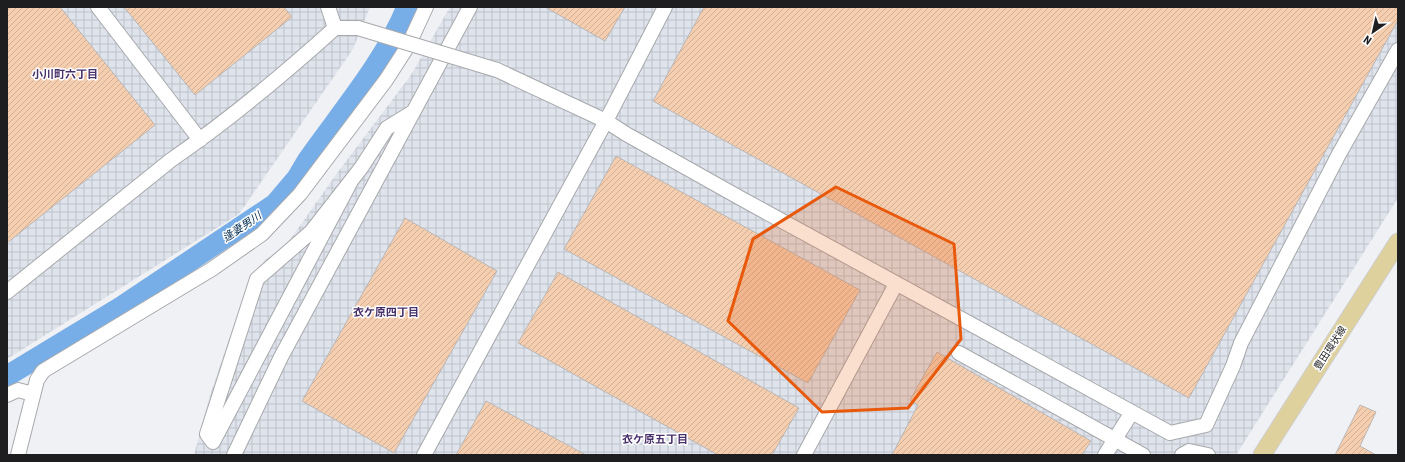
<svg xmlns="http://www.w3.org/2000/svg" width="1405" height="462" font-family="'Roboto Condensed','Noto Sans JP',sans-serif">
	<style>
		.industrial { fill: url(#industrial-grid) }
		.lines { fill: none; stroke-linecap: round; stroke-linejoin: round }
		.river { stroke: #78aee7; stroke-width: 21 }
		.building { fill: url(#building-hatch); stroke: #bbb7b5 }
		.minor-casing { stroke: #a7a9ac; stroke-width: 16 }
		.major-casing { stroke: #cecece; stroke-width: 19 }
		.minor { stroke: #fff; stroke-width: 14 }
		.major { stroke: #dfd19d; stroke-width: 17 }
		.minor-bridge-casing { stroke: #a7a9ac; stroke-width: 16; stroke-linecap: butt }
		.minor-bridge { stroke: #fff; stroke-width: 14 }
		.marked { fill: #e8590c; fill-opacity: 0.2; stroke: #e8590c; stroke-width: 3; stroke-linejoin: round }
		.labels { text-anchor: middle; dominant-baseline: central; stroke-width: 3; stroke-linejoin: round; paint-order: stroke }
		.street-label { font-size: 10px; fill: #1e1e20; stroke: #fff }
		.neighbourhood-label { font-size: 11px; font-weight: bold; fill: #48306b; stroke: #fff }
		.water-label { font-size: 11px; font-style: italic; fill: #052e52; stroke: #fff }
	</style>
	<defs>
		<pattern id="industrial-grid" width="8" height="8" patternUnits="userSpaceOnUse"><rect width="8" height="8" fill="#dee3ec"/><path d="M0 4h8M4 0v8" fill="none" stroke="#bec2ca"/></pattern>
		<pattern id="building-hatch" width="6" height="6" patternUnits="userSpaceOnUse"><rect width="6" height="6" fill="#f5ceb0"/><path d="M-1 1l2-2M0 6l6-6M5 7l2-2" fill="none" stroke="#d2b097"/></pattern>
	</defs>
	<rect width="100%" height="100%" fill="#f0f1f5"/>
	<path class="industrial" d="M7 7H370L353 49 239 214 7 359Z
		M450 7H1398V198L1236 455H194L210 395 250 278 265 260 287 244 304 220 335 176 411 75Z"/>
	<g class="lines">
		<path class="river" d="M7 376 121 307 275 204 297 178 307 161C342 111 384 63 407 7"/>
	</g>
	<path class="building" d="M7 7H60L155 125 7 243Z
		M124 7H284L292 17 195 95Z
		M545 7H625L605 41Z
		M704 7H1398V20L1189 398 653 101Z
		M616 156 860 290 808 383 564 249Z
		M405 218 497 271 394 453 302 401Z
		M558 272 799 408 772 455H718L518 343Z
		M937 352 1091 441 1082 455H892L918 405 910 400Z
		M486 401 586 455H456Z
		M1360 405 1376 412 1360 446 1376 455H1335Z"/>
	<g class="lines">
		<g class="minor-casing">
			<path id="minor" d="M98 7 200 140
				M328 7 335 28
				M497 70 606 121 626 134 742 199 1170 433 1206 425 1233 366 1241 343 1339 154 1398 50
				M351 181 213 442 207 434 257 279 311 232 361 168 387 128 413 112
				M7 292 171 160C229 120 283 75 335 28H358
				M959 353 1143 455
				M7 395 18 390 33 394
				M18 455 37 380 43 371 212 269 262 234 300 194 386 80 408 46 426 7
				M234 455 281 357 470 7
				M424 455 606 121 665 7
				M804 455 896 284
				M1105 455 1132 412
				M1182 455 1189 451 1208 455"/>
		</g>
		<g class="major-casing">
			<path id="major" d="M1262 455 1398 242"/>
		</g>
		<use href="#minor" class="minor"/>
		<use href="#major" class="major"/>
		<g class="minor-bridge-casing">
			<path id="minor-bridge" d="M358 28 497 70"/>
		</g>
		<use href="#minor-bridge" class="minor-bridge"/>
	</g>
	<path class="marked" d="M836 187 954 244 961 339 908 408 822 412 728 321 753 239Z"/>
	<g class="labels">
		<g class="street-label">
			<text transform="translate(1330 348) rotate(-57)">豊田環状線</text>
		</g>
		<g class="neighbourhood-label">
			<text x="65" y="74">小川町六丁目</text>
			<text x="386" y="312">衣ケ原四丁目</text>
			<text x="655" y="439">衣ケ原五丁目</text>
		</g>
		<g class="water-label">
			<text transform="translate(242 227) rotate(-34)">逢妻男川</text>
		</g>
	</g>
	<rect width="1405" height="462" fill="none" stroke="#1e1e20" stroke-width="16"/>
	<g transform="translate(1373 32) rotate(214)" stroke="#ffffff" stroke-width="3" paint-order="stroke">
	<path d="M0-3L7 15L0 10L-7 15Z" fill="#1e1e20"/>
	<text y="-6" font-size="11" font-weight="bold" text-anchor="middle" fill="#1e1e20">N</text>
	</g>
</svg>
